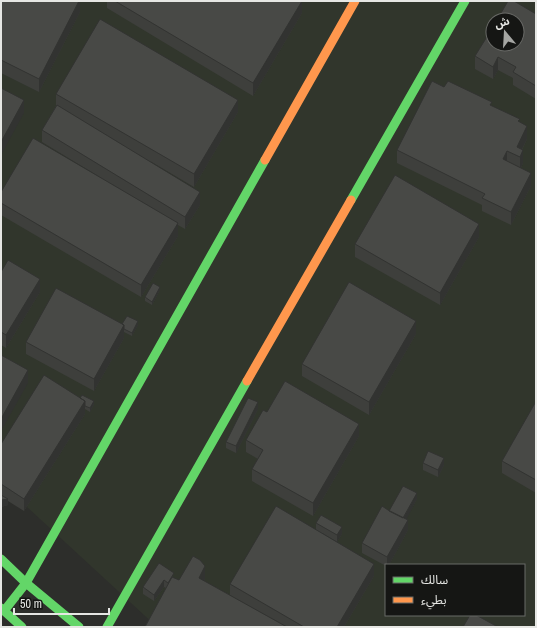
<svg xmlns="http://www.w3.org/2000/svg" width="537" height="628" font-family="'Archivo Narrow','Noto Sans Arabic',sans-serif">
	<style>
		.built { fill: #31362c; fill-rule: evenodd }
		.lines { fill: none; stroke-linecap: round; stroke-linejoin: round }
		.fast { stroke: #63d668; stroke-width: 9 }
		.slow { stroke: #ff974d; stroke-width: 9 }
		.wall { fill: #3e3f3c }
		.shaded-wall { fill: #323331 }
		.building { fill: #484946; stroke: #323331 }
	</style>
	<rect width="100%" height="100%" fill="#2d2e2b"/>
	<path class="built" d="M1 1H536V627H157L1 483ZM493 20H517V44H493ZM386 565H524V615H386Z"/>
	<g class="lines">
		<path class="fast" d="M351 200 465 1
			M1 559 26 583 79 627
			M1 608 22 627
			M4 611 26 583 265 160
			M107 627 247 381"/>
		<path class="slow" d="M265 160 355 1
			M247 381 351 200"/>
	</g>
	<path class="wall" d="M1 1H80V12L39 92 1 73Z
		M107 1H302V13L253 96 107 8Z
		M536 14V99L513 85V78L498 70 493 79 475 69V56Z
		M444 87 492 106 520 122 527 139 522 150 523 163 521 168 531 186 511 225 482 211V205L397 163V150Z
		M56 94 238 112 194 187 150 161 200 205 185 229 178 225V236L141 297 1 215V192L98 176 42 142V130L56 106Z
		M479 237 440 305 355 257V244Z
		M1 272 40 292 6 348 1 345Z
		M160 290 152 305 145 301V297Z
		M122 324 138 325 132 336 124 332V338L94 391 26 354V342Z
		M416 334 369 415 302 376V364Z
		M80 398 94 404 90 412 85 409V414L24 511 8 501V505L1 507V444Z
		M536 403V493L502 473V461Z
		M258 409 236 453 226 448V442Z
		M267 412 359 436 313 516 252 481V469L258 459 246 452V440Z
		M423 463 444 465 438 477 423 470Z
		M417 499 406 519 408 530 389 565H386V566L362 553V543L389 511Z
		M316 523 342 534 337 542 322 533 374 576 344 627H145L166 588 164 587 154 601 143 594V587L159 563 174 578 179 580 205 579 204 581 230 595V584L316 530Z"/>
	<path class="shaded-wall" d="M79 1H80V12L39 92V79Z
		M302 1V13L253 96V83Z
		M498 57V70L493 79V67Z
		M24 100V113L1 155V142Z
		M238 100V112L194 187V174Z
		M527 126V139L518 157 517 147Z
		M523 150V163L520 170V157Z
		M507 151V164L503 159Z
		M531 173V186L511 225V212Z
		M200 192V205L185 229V217Z
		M178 223V236L141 297V285Z
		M479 224V237L440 305V293Z
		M40 279V292L6 348V335Z
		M160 287V290L152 305V302Z
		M138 321V325L132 336V333Z
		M416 321V334L369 415V402Z
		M124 325V338L94 391V379Z
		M28 370V383L1 431V419Z
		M85 401V414L24 511V499Z
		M94 401V404L90 412V408Z
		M258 402V409L236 453V446Z
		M359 424V436L313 516V503Z
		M444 458V465L438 477V470Z
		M417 493V499L402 528V521Z
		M8 499V505L1 507V500Z
		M408 520V530L389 565H387V557Z
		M342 527V534L337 542V535Z
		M374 564V576L344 627H337Z
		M205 566V579L199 591V578Z
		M164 580V587L154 601V595Z"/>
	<path class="building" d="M1 1H79L39 79 1 60Z
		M115 1H302L253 83Z
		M508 1H514L536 14V86L513 72 516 67 498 57 493 67 475 56 493 27V44H517V20H497Z
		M100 19 238 100 194 174 56 94Z
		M432 81 444 87 448 81 492 102 490 105 520 119 518 121 527 126 517 147 523 150 520 157 507 151 503 159 531 173 511 212 482 198 485 194 397 150Z
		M1 88 24 100 1 142Z
		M57 105 200 192 185 217 42 130Z
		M33 138 178 223 141 285 1 203V192Z
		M395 175 479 224 440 293 355 244Z
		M8 260 40 279 6 335 1 332V272Z
		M349 282 416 321 369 402 302 364Z
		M153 283 160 287 152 302 145 297Z
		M56 288 124 325 94 379 26 342Z
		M127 316 138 321 132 333 124 329V325L122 324Z
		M1 355 28 370 1 419Z
		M44 375 85 401 24 499 1 484V444Z
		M285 381 359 424 313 503 252 469 263 450 246 440 263 410 267 412Z
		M82 395 94 401 90 408 85 406V401L80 398Z
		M248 398 258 402 236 446 226 442Z
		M535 403H536V480L502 461Z
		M428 451 444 458 438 470 423 463Z
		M403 486 417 493 403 518 389 511Z
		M1 495 8 499 1 500Z
		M276 506 374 564 337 627H304L230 584Z
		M382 506 388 510 408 520 387 557 362 543Z
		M321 515 342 527 337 535 316 523Z
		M193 556 200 560 205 566 199 578 287 627H145L172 577 179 580Z
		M159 563 174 573 168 583 164 580 154 595 143 587Z
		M470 615H476L498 627H463Z"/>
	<rect width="537" height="628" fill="none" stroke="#e6e7e4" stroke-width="4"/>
	<rect x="385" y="564" width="140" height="52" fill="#151614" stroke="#696a67"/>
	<rect x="393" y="577" width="20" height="6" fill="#63d668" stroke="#696a67"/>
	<text x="421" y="584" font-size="12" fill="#e6e7e4">سالك</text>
	<rect x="393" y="597" width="20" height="6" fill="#ff974d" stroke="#696a67"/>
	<text x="421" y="604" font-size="12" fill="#e6e7e4">بطيء</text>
	<g transform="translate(505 32) rotate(342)"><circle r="19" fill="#151614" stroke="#696a67"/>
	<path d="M0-3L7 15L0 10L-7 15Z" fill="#a5a6a3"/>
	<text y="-6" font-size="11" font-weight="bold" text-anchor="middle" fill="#e6e7e4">ش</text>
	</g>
	<path d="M14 608v6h95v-6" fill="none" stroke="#e6e7e4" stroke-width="2"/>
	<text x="20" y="608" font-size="12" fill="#e6e7e4" stroke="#151614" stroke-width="3" paint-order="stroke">50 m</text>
</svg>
